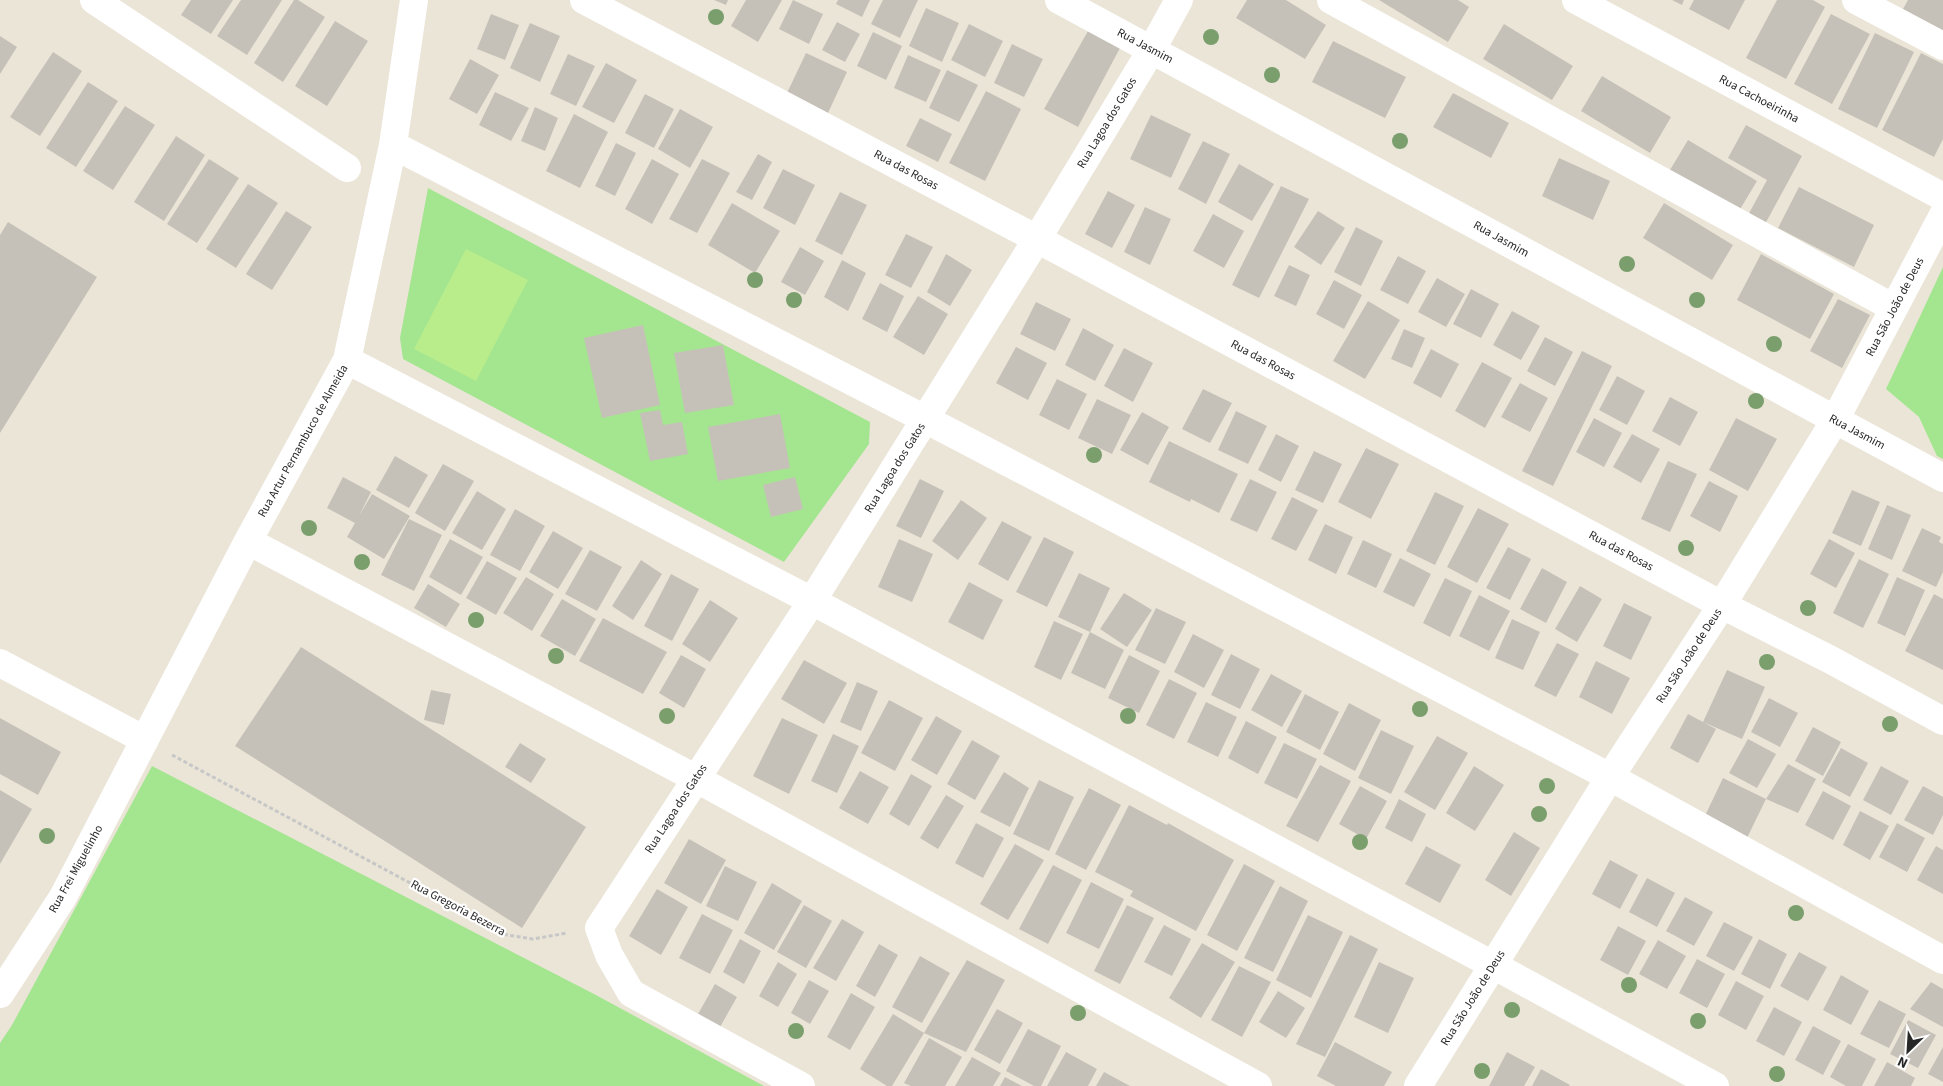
<svg xmlns="http://www.w3.org/2000/svg" width="1943" height="1086" font-family="'Source Sans 3',sans-serif">
	<style>
		.green { fill: #a4e590 }
		.pitch { fill: #b9ed8b }
		.building { fill: #c6c1b8 }
		.lines { fill: none; stroke-linecap: round; stroke-linejoin: round }
		.path { stroke: #c7c7c7; stroke-width: 3; stroke-dasharray: 4 2.5; stroke-linecap: butt }
		.minor { stroke: #fff; stroke-width: 28 }
		.tree { fill: #7a9f6d }
		.labels { text-anchor: middle; dominant-baseline: central; stroke-width: 4.5; stroke-linejoin: round; paint-order: stroke }
		.street-label { font-size: 12px; fill: #272727; stroke: #fff }
	</style>
	<rect width="100%" height="100%" fill="#ebe5d8"/>
	<path class="green" d="M428 188 870 422 869 444 784 562 403 359 400 338Z
		M1943 267V459L1937 456 1919 417 1886 389Z
		M152 766 594 994 764 1086H0V1043L12 1025Z"/>
	<path class="pitch" d="M466 249 528 280 476 381 414 349Z"/>
	<path class="building" d="M191 0H233L211 34 181 15Z
		M241 0H282L247 55 217 36Z
		M294 0H298L325 17 283 82 254 63Z
		M714 0H728L726 5Z
		M746 0H782L758 42 731 26Z
		M793 0 823 14 809 44 779 29Z
		M838 0H870L862 17 836 4Z
		M883 0H918L900 38 871 24Z
		M1247 0H1286L1326 25 1305 59 1236 18Z
		M1379 0H1458L1469 7 1448 42Z
		M1672 0H1684L1682 5Z
		M1694 0H1745L1729 30 1689 9Z
		M1777 0H1813L1825 7 1786 79 1746 58Z
		M1908 0H1943V31L1903 9Z
		M926 8 959 23 942 62 909 46Z
		M491 14 519 25 505 60 477 49Z
		M1831 14 1870 34 1832 104 1794 84Z
		M335 21 368 41 327 106 295 86Z
		M837 22 860 34 845 62 822 50Z
		M530 23 560 36 540 82 510 68Z
		M969 24 1003 41 985 77 951 60Z
		M1504 24 1573 66 1552 100 1483 59Z
		M1088 31 1120 48 1078 127 1044 109Z
		M873 32 902 46 886 80 857 66Z
		M1875 33 1914 52 1877 128 1838 109Z
		M0 36 17 47 0 74Z
		M1333 41 1406 77 1385 118 1312 82Z
		M1012 44 1043 59 1024 97 994 83Z
		M53 52 82 71 40 136 10 117Z
		M806 53 847 72 828 113 787 93Z
		M1921 53 1943 64V139L1934 157 1882 130Z
		M568 54 595 66 576 106 550 94Z
		M908 55 941 70 926 102 894 88Z
		M470 59 499 75 477 114 449 99Z
		M606 63 637 80 614 123 582 107Z
		M947 70 978 85 959 122 929 108Z
		M1602 76 1671 117 1650 153 1581 111Z
		M88 82 118 101 76 167 46 148Z
		M986 91 1021 109 985 181 949 163Z
		M495 92 529 108 511 141 479 125Z
		M1453 93 1509 123 1491 158 1433 127Z
		M645 94 674 109 654 148 625 133Z
		M125 106 155 125 113 190 83 171Z
		M535 107 558 118 545 151 521 141Z
		M680 109 713 127 690 168 658 149Z
		M574 114 608 132 580 188 546 171Z
		M1151 115 1191 134 1171 178 1130 159Z
		M920 118 952 134 938 162 906 146Z
		M1746 125 1802 156 1764 226 1747 217 1767 180 1728 158Z
		M176 136 205 155 164 221 134 202Z
		M1688 140 1757 181 1736 216 1667 175Z
		M1203 141 1230 154 1206 204 1178 189Z
		M616 143 636 153 615 196 595 186Z
		M758 154 772 162 752 200 736 192Z
		M1559 158 1610 181 1593 220 1542 196Z
		M209 159 239 178 197 243 167 224Z
		M652 159 679 174 652 224 625 209Z
		M702 159 730 173 697 233 669 219Z
		M1239 164 1274 184 1252 221 1218 202Z
		M783 169 815 185 795 225 763 208Z
		M248 184 278 203 236 268 206 249Z
		M1281 186 1309 199 1259 298 1232 285Z
		M1799 187 1874 225 1854 267 1778 228Z
		M1108 191 1135 205 1112 248 1085 234Z
		M840 192 867 205 842 255 815 241Z
		M732 203 780 231 755 273 708 245Z
		M1664 203 1733 245 1712 280 1643 238Z
		M1145 207 1171 219 1150 265 1124 252Z
		M286 211 312 227 272 290 246 274Z
		M1318 211 1345 228 1321 265 1294 247Z
		M1213 214 1244 231 1224 268 1193 251Z
		M8 222 97 277 0 433V235Z
		M1356 227 1383 241 1361 286 1334 272Z
		M906 234 933 247 911 288 885 275Z
		M800 247 824 261 805 295 781 282Z
		M946 254 972 270 950 306 927 292Z
		M1761 254 1834 294 1810 339 1737 300Z
		M1398 256 1426 271 1408 304 1380 290Z
		M842 260 866 273 848 311 824 297Z
		M1289 265 1310 275 1296 306 1274 296Z
		M1437 278 1465 294 1446 327 1418 312Z
		M1334 280 1362 295 1344 329 1316 314Z
		M880 283 904 296 887 332 862 319Z
		M1471 289 1499 304 1481 338 1453 324Z
		M918 296 948 314 924 355 893 337Z
		M1838 299 1870 315 1842 368 1810 351Z
		M1368 301 1400 320 1365 379 1333 361Z
		M1036 302 1071 319 1055 351 1020 334Z
		M1512 311 1540 326 1521 360 1493 345Z
		M643 325 660 405 602 418 584 338Z
		M1083 328 1114 345 1095 381 1065 365Z
		M1404 329 1425 338 1412 368 1391 359Z
		M1545 337 1573 352 1555 386 1527 371Z
		M723 345 734 405 685 413 674 353Z
		M1016 347 1047 363 1028 400 996 383Z
		M1124 348 1153 363 1133 402 1104 386Z
		M1431 349 1459 364 1441 398 1413 383Z
		M1582 351 1612 366 1553 486 1522 471Z
		M1482 362 1512 378 1485 428 1455 411Z
		M1617 376 1645 391 1627 425 1599 410Z
		M1057 379 1087 394 1069 430 1039 415Z
		M1520 383 1548 398 1530 432 1501 417Z
		M1203 389 1232 403 1210 443 1182 429Z
		M1670 397 1698 412 1680 446 1652 431Z
		M1097 399 1131 415 1112 454 1078 438Z
		M660 410 663 425 682 422 688 454 650 461 640 413Z
		M1236 411 1267 426 1248 464 1218 450Z
		M1142 412 1169 427 1148 465 1120 450Z
		M780 414 790 468 718 481 708 427Z
		M1594 418 1622 433 1604 467 1576 452Z
		M1736 418 1777 439 1748 491 1709 470Z
		M1276 434 1299 446 1281 482 1258 470Z
		M1632 434 1660 449 1641 483 1613 467Z
		M1169 441 1238 474 1219 513 1191 499 1190 502 1149 482Z
		M1366 448 1399 464 1371 519 1338 502Z
		M1314 451 1342 464 1323 503 1295 490Z
		M395 456 428 475 409 508 376 490Z
		M1668 461 1697 474 1670 532 1641 519Z
		M443 464 474 481 445 531 415 513Z
		M343 477 371 492 359 516 372 494 410 516 384 559 347 537 355 523 327 508Z
		M795 477 803 509 771 517 763 485Z
		M920 479 944 491 921 538 896 526Z
		M1250 479 1277 492 1257 532 1230 520Z
		M1709 481 1738 496 1720 532 1690 516Z
		M1852 490 1880 502 1861 546 1832 533Z
		M477 491 506 509 482 550 452 533Z
		M1435 492 1464 506 1435 565 1406 551Z
		M1292 497 1318 510 1296 551 1271 539Z
		M961 500 987 518 958 560 932 541Z
		M1887 505 1911 515 1892 560 1868 549Z
		M1478 508 1509 524 1477 583 1447 567Z
		M515 509 545 526 520 571 490 555Z
		M409 519 442 535 414 591 381 575Z
		M1002 521 1032 537 1008 581 978 564Z
		M1325 524 1353 537 1336 574 1308 560Z
		M1922 528 1941 537 1939 542 1943 544V572L1936 587 1902 571Z
		M553 531 583 548 558 589 529 572Z
		M1044 537 1074 552 1047 607 1016 592Z
		M450 539 483 557 461 595 429 577Z
		M899 539 933 554 912 602 878 587Z
		M1829 539 1855 553 1836 588 1810 574Z
		M1363 540 1392 554 1376 588 1347 574Z
		M1508 547 1531 559 1510 600 1486 588Z
		M590 550 622 567 597 611 565 594Z
		M1400 558 1431 574 1414 607 1383 592Z
		M1859 559 1889 574 1863 628 1833 613Z
		M641 560 662 574 633 620 612 606Z
		M487 561 517 578 496 615 466 598Z
		M1542 568 1567 582 1546 623 1520 609Z
		M1079 573 1110 588 1090 632 1058 617Z
		M671 574 699 589 672 641 644 626Z
		M526 577 554 594 532 631 503 613Z
		M1897 577 1925 590 1905 636 1877 623Z
		M1445 578 1472 591 1450 637 1423 623Z
		M969 582 1003 600 983 640 948 622Z
		M428 584 460 604 446 627 414 608Z
		M1580 586 1602 599 1577 642 1555 629Z
		M1124 593 1152 610 1127 647 1100 629Z
		M1934 594 1943 599V670L1905 651Z
		M1479 595 1510 611 1489 651 1459 636Z
		M562 599 596 619 575 656 540 636Z
		M710 600 738 618 710 662 682 644Z
		M1624 603 1652 617 1631 660 1603 646Z
		M1156 608 1186 622 1165 664 1135 650Z
		M603 618 667 652 643 694 579 661Z
		M1512 619 1540 632 1523 670 1495 658Z
		M1054 621 1083 634 1061 680 1034 667Z
		M1090 632 1124 650 1105 689 1071 673Z
		M1193 634 1224 650 1204 688 1174 672Z
		M1557 643 1579 654 1556 697 1534 686Z
		M301 647 586 827 522 928 235 746Z
		M1231 654 1260 669 1240 709 1211 695Z
		M681 655 706 669 684 708 659 693Z
		M1129 655 1160 671 1139 713 1108 698Z
		M804 660 847 683 824 724 781 699Z
		M1596 661 1630 678 1612 714 1579 697Z
		M1727 670 1765 687 1742 739 1703 722Z
		M1271 674 1302 691 1282 727 1251 710Z
		M1169 679 1197 693 1174 739 1146 725Z
		M857 682 878 691 861 731 840 722Z
		M431 690 451 694 444 725 424 720Z
		M1305 694 1339 712 1320 750 1286 732Z
		M1769 698 1798 713 1780 747 1751 732Z
		M889 700 923 718 895 771 861 753Z
		M1206 702 1237 717 1218 757 1187 742Z
		M1349 703 1381 720 1355 771 1323 754Z
		M1688 714 1716 729 1698 763 1670 748Z
		M936 716 962 731 937 775 911 760Z
		M0 718 61 752 38 795 0 774Z
		M782 718 818 735 789 794 753 776Z
		M1246 721 1277 737 1258 774 1228 758Z
		M1813 727 1841 742 1823 776 1795 761Z
		M1381 730 1414 746 1391 794 1358 778Z
		M833 734 859 746 837 793 811 781Z
		M1437 736 1468 753 1435 810 1404 792Z
		M1748 739 1776 754 1757 788 1729 773Z
		M972 740 1000 756 975 800 947 784Z
		M520 743 546 759 531 783 505 767Z
		M1284 743 1317 759 1297 799 1264 783Z
		M1841 748 1868 763 1850 797 1822 782Z
		M1788 764 1816 779 1798 813 1766 799Z
		M1320 765 1351 781 1318 842 1286 826Z
		M1474 766 1504 785 1475 831 1446 813Z
		M1881 766 1909 781 1891 815 1863 800Z
		M860 771 889 787 868 824 839 808Z
		M1004 772 1029 788 1010 827 980 812Z
		M911 774 932 786 909 826 889 814Z
		M1723 778 1766 799 1746 840 1703 820Z
		M1039 780 1074 797 1049 851 1013 834Z
		M1360 786 1387 801 1366 839 1339 824Z
		M1923 786 1943 797V815L1933 835 1904 820Z
		M1089 788 1121 805 1086 870 1055 854Z
		M0 790 32 809 0 864Z
		M1823 791 1851 806 1833 840 1805 825Z
		M946 795 964 806 938 849 920 838Z
		M1399 799 1426 814 1412 842 1385 828Z
		M1129 805 1167 825 1168 823 1234 860 1196 931 1130 896 1133 891 1095 872Z
		M1860 811 1889 826 1870 860 1843 845Z
		M976 823 1004 838 983 878 955 863Z
		M1897 823 1925 838 1907 872 1879 857Z
		M1514 832 1540 848 1511 896 1485 880Z
		M689 839 726 860 701 904 664 883Z
		M1015 844 1044 860 1008 920 980 904Z
		M1426 846 1461 865 1440 903 1405 884Z
		M1936 846 1943 850V894L1917 880Z
		M1610 860 1638 875 1620 909 1592 894Z
		M1244 864 1275 881 1237 951 1207 935Z
		M1053 865 1082 880 1048 944 1019 929Z
		M725 866 757 882 738 921 706 906Z
		M1647 878 1675 893 1657 927 1629 912Z
		M1091 882 1124 899 1099 949 1066 933Z
		M772 883 802 901 774 950 744 933Z
		M1280 886 1308 901 1273 972 1244 958Z
		M657 889 688 907 661 955 629 936Z
		M1685 897 1713 912 1694 946 1666 931Z
		M804 905 832 921 806 968 777 952Z
		M1127 905 1154 918 1120 984 1094 971Z
		M702 914 733 930 710 974 679 958Z
		M1308 915 1343 932 1311 998 1276 980Z
		M842 919 864 932 836 981 813 968Z
		M1724 922 1753 937 1734 971 1706 956Z
		M1164 925 1191 939 1172 976 1144 962Z
		M1618 926 1646 941 1628 975 1600 960Z
		M1350 935 1378 949 1325 1057 1296 1044Z
		M740 939 761 951 744 984 723 972Z
		M1759 939 1787 954 1770 989 1741 974Z
		M1658 940 1686 956 1667 989 1639 974Z
		M1202 943 1235 962 1201 1018 1169 998Z
		M879 944 898 955 875 997 856 986Z
		M1799 952 1827 967 1808 1001 1780 986Z
		M920 956 950 973 922 1023 892 1007Z
		M1697 959 1725 974 1707 1008 1679 993Z
		M967 960 1005 980 966 1052 924 1033Z
		M778 962 797 974 778 1007 759 996Z
		M1379 962 1414 978 1388 1033 1354 1017Z
		M1239 966 1271 982 1242 1037 1211 1020Z
		M1841 975 1869 991 1851 1025 1823 1010Z
		M809 980 829 991 810 1024 791 1013Z
		M1736 981 1764 996 1746 1030 1718 1015Z
		M1931 982 1943 989V1027L1910 1009Z
		M715 984 737 997 720 1027 698 1014Z
		M1278 991 1305 1008 1286 1038 1259 1022Z
		M851 993 875 1007 850 1050 827 1037Z
		M1879 1000 1906 1014 1889 1048 1860 1034Z
		M1774 1007 1802 1022 1784 1056 1756 1041Z
		M997 1009 1023 1023 1000 1064 974 1050Z
		M893 1014 924 1033 892 1086H887L860 1069Z
		M1908 1020 1936 1035 1918 1068 1890 1054Z
		M1813 1026 1841 1041 1823 1075 1795 1060Z
		M1028 1029 1061 1046 1041 1086H1034L1006 1071Z
		M929 1038 962 1057 945 1086H911L904 1083Z
		M1335 1042 1392 1072 1384 1086H1336L1317 1076Z
		M1848 1044 1876 1059 1862 1086H1846L1830 1077Z
		M1943 1047V1082L1928 1074Z
		M1066 1052 1097 1069 1088 1086H1047Z
		M1507 1052 1535 1067 1524 1086H1489Z
		M972 1057 1001 1073 993 1086H955Z
		M1887 1062 1915 1078 1911 1086H1874Z
		M1541 1069 1570 1085 1569 1086H1532Z
		M1104 1072 1130 1086H1096Z
		M1005 1077 1022 1086H1000Z"/>
	<g class="lines">
		<path class="path" d="M172 755 507 935 533 939 567 933"/>
		<path class="minor" d="M94 0 347 168
			M584 0 1037 239 1722 605 1831 660 1943 721
			M1059 0 1943 478
			M1331 0 1894 308
			M1576 0 1943 197
			M1856 0 1943 46
			M393 145 925 419 1610 777 1943 960
			M347 360 812 601 1493 965 1715 1086
			M248 541 695 778 1258 1086
			M0 663 145 740
			M0 994 63 897 248 541 347 360 393 145 414 0
			M801 1086 631 993 609 955 599 928 812 601 1037 239 1152 49 1179 0
			M1418 1086 1610 777 1722 605 1835 420 1943 215"/>
	</g>
	<g class="tree">
		<circle cx="716" cy="17" r="8"/>
		<circle cx="1211" cy="37" r="8"/>
		<circle cx="1272" cy="75" r="8"/>
		<circle cx="1400" cy="141" r="8"/>
		<circle cx="1627" cy="264" r="8"/>
		<circle cx="755" cy="280" r="8"/>
		<circle cx="794" cy="300" r="8"/>
		<circle cx="1697" cy="300" r="8"/>
		<circle cx="1774" cy="344" r="8"/>
		<circle cx="1756" cy="401" r="8"/>
		<circle cx="1094" cy="455" r="8"/>
		<circle cx="309" cy="528" r="8"/>
		<circle cx="1686" cy="548" r="8"/>
		<circle cx="362" cy="562" r="8"/>
		<circle cx="1808" cy="608" r="8"/>
		<circle cx="476" cy="620" r="8"/>
		<circle cx="556" cy="656" r="8"/>
		<circle cx="1767" cy="662" r="8"/>
		<circle cx="1420" cy="709" r="8"/>
		<circle cx="667" cy="716" r="8"/>
		<circle cx="1128" cy="716" r="8"/>
		<circle cx="1890" cy="724" r="8"/>
		<circle cx="1547" cy="786" r="8"/>
		<circle cx="1539" cy="814" r="8"/>
		<circle cx="47" cy="836" r="8"/>
		<circle cx="1360" cy="842" r="8"/>
		<circle cx="1796" cy="913" r="8"/>
		<circle cx="1629" cy="985" r="8"/>
		<circle cx="1512" cy="1010" r="8"/>
		<circle cx="1078" cy="1013" r="8"/>
		<circle cx="1698" cy="1021" r="8"/>
		<circle cx="796" cy="1031" r="8"/>
		<circle cx="1482" cy="1071" r="8"/>
		<circle cx="1777" cy="1074" r="8"/>
	</g>
	<g class="labels">
		<g class="street-label">
			<text transform="translate(1145 46) rotate(28)">Rua Jasmim</text>
			<text transform="translate(1759 99) rotate(28)">Rua Cachoeirinha</text>
			<text transform="translate(1107 123) rotate(-59)">Rua Lagoa dos Gatos</text>
			<text transform="translate(906 170) rotate(28)">Rua das Rosas</text>
			<text transform="translate(1501 239) rotate(29)">Rua Jasmim</text>
			<text transform="translate(1895 307) rotate(-62)">Rua São João de Deus</text>
			<text transform="translate(1263 360) rotate(28)">Rua das Rosas</text>
			<text transform="translate(1857 432) rotate(28)">Rua Jasmim</text>
			<text transform="translate(303 441) rotate(-61)">Rua Artur Pernambuco de Almeida</text>
			<text transform="translate(895 468) rotate(-58)">Rua Lagoa dos Gatos</text>
			<text transform="translate(1621 551) rotate(28)">Rua das Rosas</text>
			<text transform="translate(1689 656) rotate(-57)">Rua São João de Deus</text>
			<text transform="translate(676 809) rotate(-57)">Rua Lagoa dos Gatos</text>
			<text transform="translate(76 869) rotate(-61)">Rua Frei Miguelinho</text>
			<text transform="translate(458 908) rotate(28)">Rua Gregoria Bezerra</text>
			<text transform="translate(1473 998) rotate(-58)">Rua São João de Deus</text>
		</g>
	</g>
	<g transform="translate(1908 1051) rotate(205)" stroke="#ffffff" stroke-width="4" paint-order="stroke">
	<path d="M0-4L9 19L0 12L-9 19Z" fill="#272727"/>
	<text y="-8" font-size="14" font-weight="bold" text-anchor="middle" fill="#272727">N</text>
	</g>
</svg>
